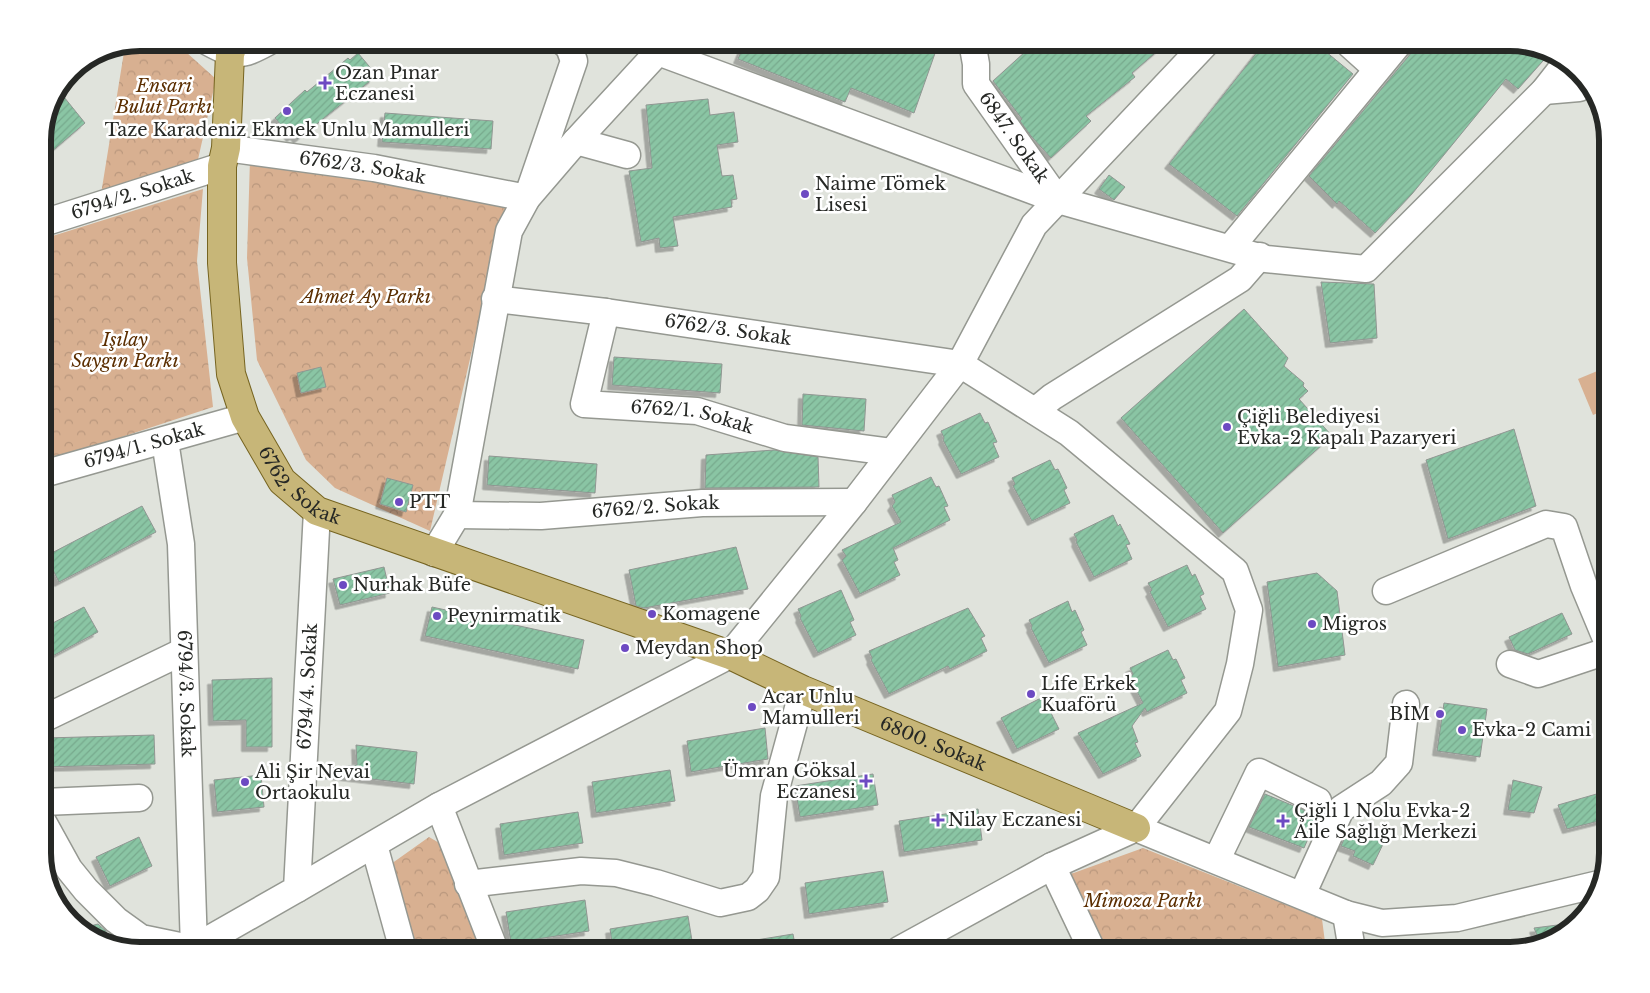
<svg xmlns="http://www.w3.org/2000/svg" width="1650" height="993" font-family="'Libre Baskerville',serif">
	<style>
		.grass { fill: #d8b091 }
		.forest { fill: url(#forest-crowns) }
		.building { fill: url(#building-hatch); stroke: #909692; filter: url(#shadow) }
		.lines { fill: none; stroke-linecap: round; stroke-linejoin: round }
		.minor-casing { stroke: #959891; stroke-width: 29 }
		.major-casing { stroke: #766420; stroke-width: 30 }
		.minor { stroke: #fff; stroke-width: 26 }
		.major { stroke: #c7b678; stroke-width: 28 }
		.poi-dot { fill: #6d4ac2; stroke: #fff; stroke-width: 2 }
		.labels { text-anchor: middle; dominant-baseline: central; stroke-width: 5; stroke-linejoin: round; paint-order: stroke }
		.poi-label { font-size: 18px; fill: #262825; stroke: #fff; text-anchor: start }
		.park-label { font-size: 18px; font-style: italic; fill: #5b2e00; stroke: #fff }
		.street-label { font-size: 18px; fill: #262825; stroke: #fff }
		.rim { fill: none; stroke: #262825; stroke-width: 6 }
	</style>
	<defs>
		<pattern id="forest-crowns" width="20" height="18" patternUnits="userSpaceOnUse" patternTransform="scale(1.25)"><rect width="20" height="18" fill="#d8b091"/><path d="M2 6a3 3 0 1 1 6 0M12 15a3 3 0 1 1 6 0" fill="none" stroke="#b9977d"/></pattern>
		<pattern id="building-hatch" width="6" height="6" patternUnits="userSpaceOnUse" patternTransform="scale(1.25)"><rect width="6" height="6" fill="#8ac5a4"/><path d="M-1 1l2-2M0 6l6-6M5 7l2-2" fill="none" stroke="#77a98d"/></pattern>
		<filter id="shadow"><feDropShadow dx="-4.5" dy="4.5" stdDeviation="0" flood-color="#0004"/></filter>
	</defs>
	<rect width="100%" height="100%" fill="#e0e3dc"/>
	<path class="grass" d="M1607 367V409L1593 415 1578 379Z"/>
	<path class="forest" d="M140 43H176L216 79 197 164 101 194 125 46Z
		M250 159 506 204 430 531 335 488 306 460 257 360 247 258Z
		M203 189 197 261 213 407 43 463V239Z
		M429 837 441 844 484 950H418L391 864Z
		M1143 848 1322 919 1326 950H1102L1068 875Z"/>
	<path class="building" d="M745 42H939L914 113 851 88 845 102 738 59Z
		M1036 42H1168L1132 73 1135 77 1086 116 1091 121 1051 158 1031 136 1020 121 1022 119 993 81Z
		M1265 42H1314L1353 74 1237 216 1169 164Z
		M1415 42H1510L1550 53 1518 89 1506 79 1412 194 1375 233 1339 201 1337 204 1309 176 1412 52Z
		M358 53 374 72 371 74 374 78 298 139 295 135 291 137 275 118 305 90 307 92 348 58 350 60Z
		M64 97 85 123 43 159V134L48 110Z
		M708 99 710 115 734 112 738 142 717 145 722 176 733 175 737 199 731 200 732 207 673 217 678 246 660 248 659 238 641 242 629 171 652 168 646 105Z
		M385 113 493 121 491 149 382 142Z
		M1109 175 1125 187 1114 200 1099 189Z
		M1321 282 1374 284 1377 338 1330 343Z
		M1244 309 1288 358 1284 366 1304 383 1303 386 1308 391 1299 399 1332 436 1223 533 1121 418Z
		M614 357 722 364 720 393 612 385Z
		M321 367 326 387 301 393 297 373Z
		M803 394 866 399 864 431 802 425Z
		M980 413 985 423 988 422 997 442 993 443 999 457 961 474 943 440 944 438 941 431Z
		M1514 429 1536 506 1448 539 1426 460Z
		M774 450 818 457 819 487 705 488 706 455Z
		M489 456 597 464 595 493 487 485Z
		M1050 460 1055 470 1058 469 1067 488 1064 490 1070 503 1032 521 1013 486 1015 484 1012 478Z
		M931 477 936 487 939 486 948 506 944 507 950 520 893 548 898 560 894 562 900 575 860 594 842 560 846 556 842 550 901 522 892 506 895 502 892 495Z
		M387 478 413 485 406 512 380 504Z
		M142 506 156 532 59 582 46 556Z
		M1113 515 1118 526 1120 524 1130 544 1126 545 1132 559 1094 577 1076 542 1077 540 1074 534Z
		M736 547 748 589 644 608 636 606 629 570Z
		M1187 565 1192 576 1195 574 1204 594 1200 596 1206 609 1168 627 1150 592 1152 590 1148 583Z
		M384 567 390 593 340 605 333 579Z
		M1317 573 1337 591 1345 655 1278 667 1267 582Z
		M841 590 854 620 850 622 856 635 818 653 800 618 801 616 798 609Z
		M1068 601 1072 612 1075 610 1084 630 1081 632 1087 645 1049 663 1031 628 1032 626 1029 620Z
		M84 607 98 632 43 661V628Z
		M432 607 584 640 578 669 425 636Z
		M968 608 985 636 981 638 987 651 950 669 948 666 889 694 871 660 872 658 869 651Z
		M1562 613 1572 634 1528 654 1515 650 1509 637Z
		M1168 650 1173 660 1176 659 1185 678 1181 680 1187 693 1147 712 1145 708 1132 726 1138 742 1135 743 1141 756 1103 774 1078 733 1143 703 1130 678 1133 674 1130 668Z
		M272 678V747H246V720L213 721 212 680Z
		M1043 697 1059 729 1017 749 1001 718Z
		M1444 703 1487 709 1480 757 1437 751Z
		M765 728 768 759 691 772 687 741Z
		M154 735 155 764 46 767 45 738Z
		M356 745 417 752 414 784 328 774V768L357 765Z
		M670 770 675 801 596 813 592 782Z
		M873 774 878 805 800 817 795 786Z
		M261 775 264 807 217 812 214 780Z
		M1513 780 1542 787 1534 813 1508 810Z
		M1607 791V819L1567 829 1558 805Z
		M1265 794 1318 816 1304 848 1249 827Z
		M978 809 982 840 904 852 899 821Z
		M578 812 583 843 504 855 500 824Z
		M1350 826 1361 833 1364 827 1386 838 1373 865 1353 856 1355 851 1341 846Z
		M139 837 152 866 110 886 96 857Z
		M883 871 888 902 809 914 805 883Z
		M585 900 589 931 511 943 506 912Z
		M688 916 693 947 671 950H613L610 929Z
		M1573 923 1559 937 1540 942 1534 928Z
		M98 924 106 931 108 942 91 937 82 928Z
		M793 934 796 950H744V942Z"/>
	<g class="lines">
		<g class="minor-casing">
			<g id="minor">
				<path d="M208 42C236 57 240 57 268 42"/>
				<path id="s1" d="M972 42 976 64V84L1058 200"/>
				<path d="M1347 42 1377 69"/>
				<path d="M658 52 1058 200 1266 259 1366 269 1544 91 1566 63"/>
				<path d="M1544 91 1579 88 1585 82"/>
				<path d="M576 141 627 155"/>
				<path id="s2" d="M226 148 374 168 527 198 574 61 569 47 563 42"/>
				<path id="s3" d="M43 223 222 166"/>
				<path d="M1231 247 1400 42"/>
				<path id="s4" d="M495 299 606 312 960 364 1069 433 1235 571 1249 610 1240 664 1228 711 1136 828 1052 866 899 950"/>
				<path id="s5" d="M606 312 584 404 697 411 785 438 891 452"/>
				<path d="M1035 411 1052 397 1240 279 1260 256"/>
				<path id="s6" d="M165 441 181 544 194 948"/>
				<path id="s7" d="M43 474 245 417"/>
				<path id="s8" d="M457 515 541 516 702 503 854 502"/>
				<path d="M434 553 457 515 509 231 527 198 576 141 658 52 664 42"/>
				<path d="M1386 591 1546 524 1564 527 1584 586 1607 641"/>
				<path d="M1510 664 1538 674 1607 651"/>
				<path d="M43 719 184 651"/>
				<path d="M43 802 139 798"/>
				<path d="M439 806 495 950"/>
				<path d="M43 822 69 869 86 890 116 920 141 938 199 950"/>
				<path d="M1136 828 1346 914 1382 923 1457 918 1599 884"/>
				<path d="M374 845 403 950"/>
				<path d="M1217 859 1259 772 1318 801"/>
				<path d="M1052 866 1092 950"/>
				<path d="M468 884 581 871 616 873 656 883 720 903 748 897 757 890 766 877 774 796 803 690"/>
				<path d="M297 889 439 806 730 655 854 502 960 364 1034 225 1207 42"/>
				<path d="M1302 895 1341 809 1381 783 1399 763 1406 704"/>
				<path d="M1346 914 1352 950"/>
				<path id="s9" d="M190 950 297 889 317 511"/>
			</g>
		</g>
		<g class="major-casing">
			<g id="major">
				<path id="s10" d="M234 42 230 54 226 148 222 166V263L231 374 245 417 282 481 317 511 730 655 803 690 1136 828"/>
			</g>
		</g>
		<use href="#minor" class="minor"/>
		<use href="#major" class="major"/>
	</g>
	<g class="poi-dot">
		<path d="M322.5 75.5h5v5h5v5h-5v5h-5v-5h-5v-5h5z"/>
		<circle cx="287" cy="111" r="5"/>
		<circle cx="805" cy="194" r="5"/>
		<circle cx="1227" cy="427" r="5"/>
		<circle cx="399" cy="502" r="5"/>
		<circle cx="343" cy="585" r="5"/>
		<circle cx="652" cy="614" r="5"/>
		<circle cx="437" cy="616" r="5"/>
		<circle cx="1312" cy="624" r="5"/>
		<circle cx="625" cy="648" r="5"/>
		<circle cx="1031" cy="694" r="5"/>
		<circle cx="752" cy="707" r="5"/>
		<circle cx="1440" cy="714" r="5"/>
		<circle cx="1462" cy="730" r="5"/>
		<path d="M863.5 773.5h5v5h5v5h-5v5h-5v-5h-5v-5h5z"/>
		<circle cx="245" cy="782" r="5"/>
		<path d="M935.5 812.5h5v5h5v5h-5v5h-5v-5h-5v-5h5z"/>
		<path d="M1280.5 813.5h5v5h5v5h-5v5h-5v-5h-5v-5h5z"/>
	</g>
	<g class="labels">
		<g class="poi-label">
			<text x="335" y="73">Ozan Pınar<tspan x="335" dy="21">Eczanesi</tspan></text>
			<text x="287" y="130" text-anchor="middle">Taze Karadeniz Ekmek Unlu Mamulleri</text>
			<text x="815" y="184">Naime Tömek<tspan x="815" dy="21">Lisesi</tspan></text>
			<text x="1237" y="417">Çiğli Belediyesi<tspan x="1237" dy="21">Evka-2 Kapalı Pazaryeri</tspan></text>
			<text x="409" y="502">PTT</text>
			<text x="353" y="585">Nurhak Büfe</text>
			<text x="662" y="614">Komagene</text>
			<text x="447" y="616">Peynirmatik</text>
			<text x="1322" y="624">Migros</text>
			<text x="635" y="648">Meydan Shop</text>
			<text x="1041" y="684">Life Erkek<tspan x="1041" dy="21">Kuaförü</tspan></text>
			<text x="762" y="697">Acar Unlu<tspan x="762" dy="21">Mamulleri</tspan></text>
			<text x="1430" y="714" text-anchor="end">BİM</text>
			<text x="1472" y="730">Evka-2 Cami</text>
			<text x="856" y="771" text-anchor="end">Ümran Göksal<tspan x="856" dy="21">Eczanesi</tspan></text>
			<text x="255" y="772">Ali Şir Nevai<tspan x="255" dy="21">Ortaokulu</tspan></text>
			<text x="1294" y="811">Çiğli 1 Nolu Evka-2<tspan x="1294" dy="21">Aile Sağlığı Merkezi</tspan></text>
			<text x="948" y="820">Nilay Eczanesi</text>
		</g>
		<g class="park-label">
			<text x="164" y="86">Ensari<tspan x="164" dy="21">Bulut Parkı</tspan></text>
			<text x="366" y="297">Ahmet Ay Parkı</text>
			<text x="125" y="340">Işılay<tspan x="125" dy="21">Saygın Parkı</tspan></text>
			<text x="1143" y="901">Mimoza Parkı</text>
		</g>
		<g class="street-label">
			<text stroke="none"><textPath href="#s1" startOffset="108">6847. Sokak</textPath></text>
			<text stroke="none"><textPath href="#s2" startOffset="138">6762/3. Sokak</textPath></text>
			<text stroke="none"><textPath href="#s3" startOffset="94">6794/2. Sokak</textPath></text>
			<text stroke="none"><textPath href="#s4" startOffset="235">6762/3. Sokak</textPath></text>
			<text stroke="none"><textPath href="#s5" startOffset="204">6762/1. Sokak</textPath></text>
			<text stroke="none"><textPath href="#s7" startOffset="105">6794/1. Sokak</textPath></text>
			<text stroke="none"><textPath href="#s10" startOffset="469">6762. Sokak</textPath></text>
			<text stroke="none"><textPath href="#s8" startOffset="199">6762/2. Sokak</textPath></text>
			<text stroke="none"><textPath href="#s9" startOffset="326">6794/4. Sokak</textPath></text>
			<text stroke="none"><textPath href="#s6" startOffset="254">6794/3. Sokak</textPath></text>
			<text stroke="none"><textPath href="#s10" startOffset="1158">6800. Sokak</textPath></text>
		</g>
	</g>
	<path d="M0 0H1650V993H0ZM140 51H1510A89 89 0 0 1 1599 140V853A89 89 0 0 1 1510 942H140A89 89 0 0 1 51 853V140A89 89 0 0 1 140 51Z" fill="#fff" fill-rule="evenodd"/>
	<path class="rim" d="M140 51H1510A89 89 0 0 1 1599 140V853A89 89 0 0 1 1510 942H140A89 89 0 0 1 51 853V140A89 89 0 0 1 140 51Z"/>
</svg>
